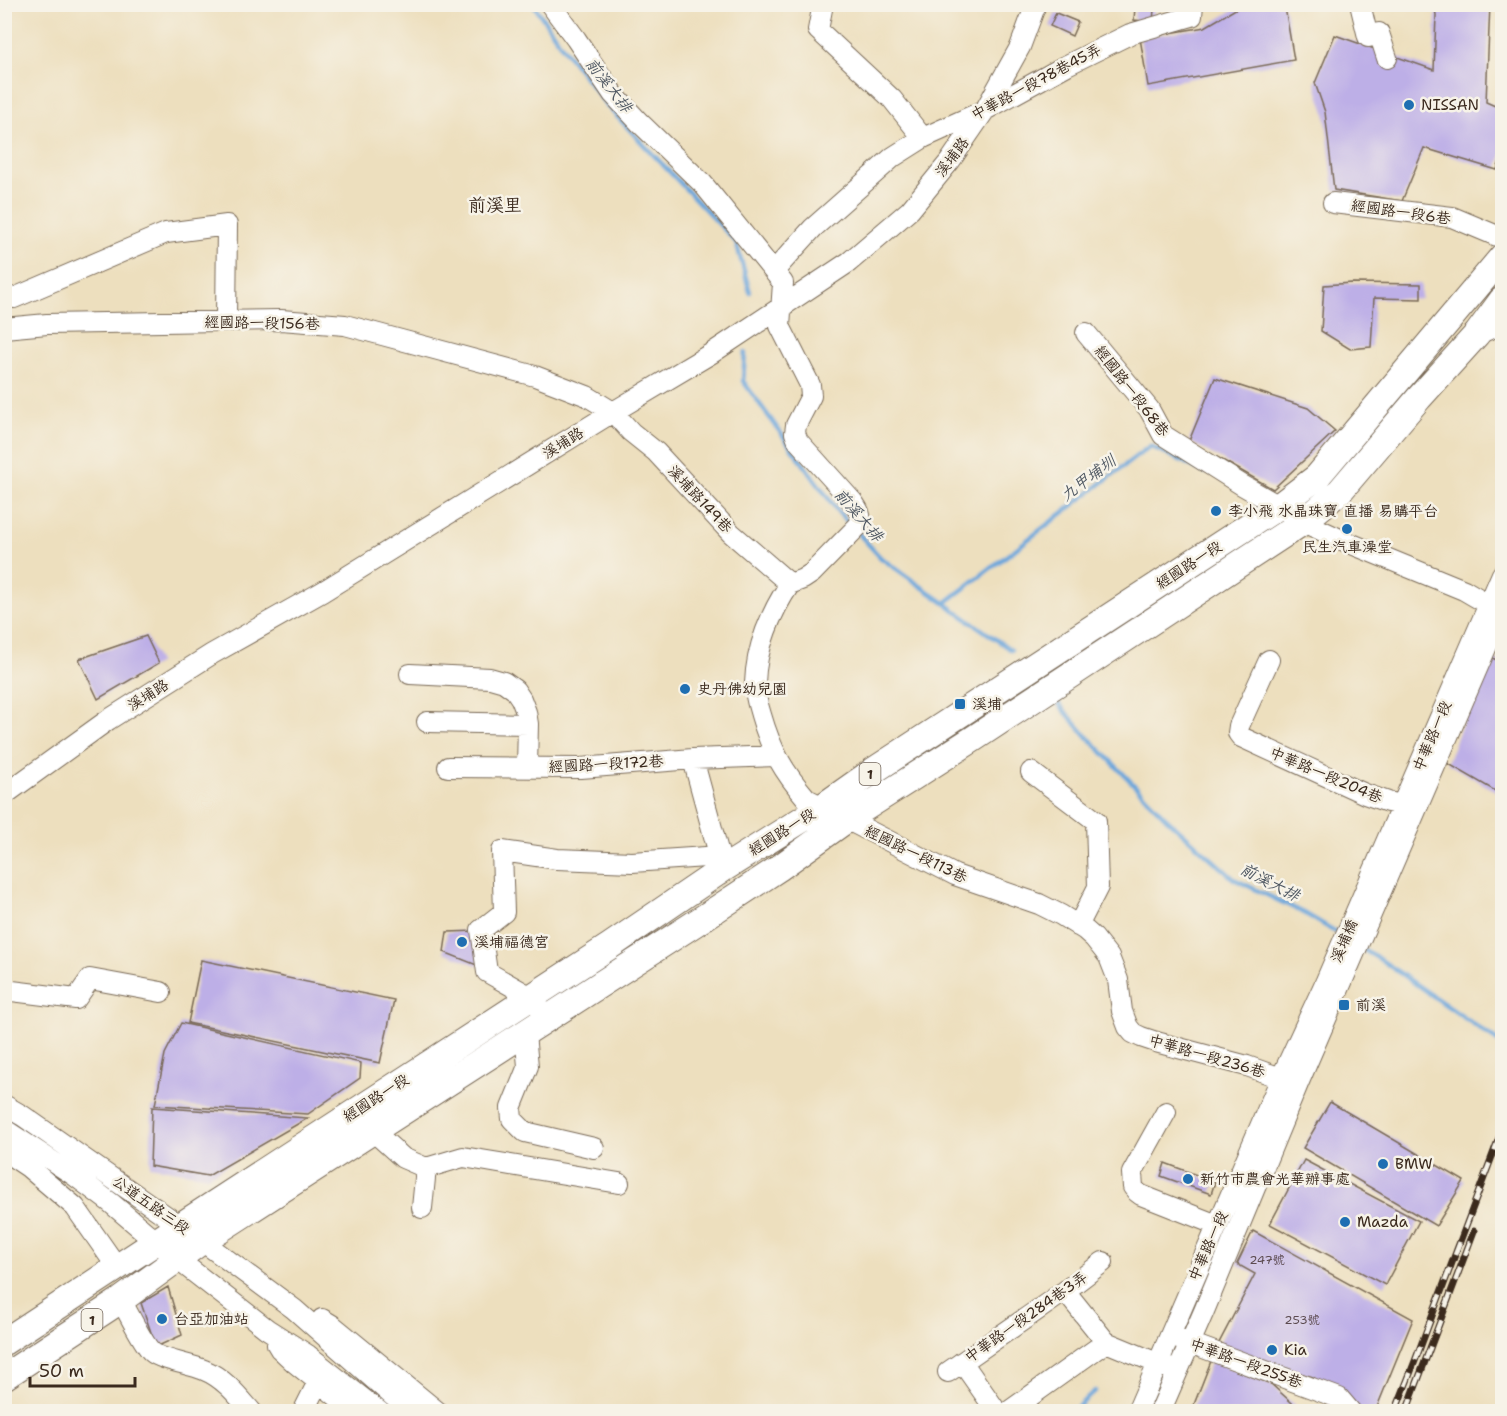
<svg xmlns="http://www.w3.org/2000/svg" width="1507" height="1416" font-family="'Shantell Sans','LXGW WenKai TC',sans-serif">
	<style>
		.lines { fill: none; stroke-linecap: round; stroke-linejoin: round }
		.stream { stroke: #6ba6db; stroke-width: 4.5 }
		.building { fill: #bdafe7 }
		.minor-casing { stroke: #796956; stroke-width: 22 }
		.major-casing { stroke: #796956; stroke-width: 28 }
		.minor { stroke: #fff; stroke-width: 20 }
		.major { stroke: #fff; stroke-width: 26 }
		.rail-casing { stroke: #3b2a1e; stroke-width: 7 }
		.rail { stroke: #f7f3e8; stroke-width: 4.5; stroke-dasharray: 14; stroke-linecap: butt }
		.poi-dot { fill: #1f6fb2; stroke: #f7f3e8; stroke-width: 2 }
		.labels { text-anchor: middle; dominant-baseline: central; stroke-width: 5; stroke-linejoin: round; paint-order: stroke }
		.number-label { font-size: 12px; fill: #5c4b50 }
		.shield { fill: #f7f3e8; stroke: #73665b; stroke-width: 1.5 }
		.shield-label { font-size: 14px; font-weight: bold; fill: #3b2a1e }
		.street-label { font-size: 15px; fill: #3b2a1e; stroke: #f7f3e8 }
		.poi-label { font-size: 15px; fill: #3b2a1e; stroke: #f7f3e8; text-anchor: start }
		.water-label { font-size: 16px; font-style: italic; fill: #4c5560; stroke: #f7f3e8 }
		.quarter-label { font-size: 18px; fill: #3b2a1e; stroke: #f7f3e8 }
	</style>
	<rect width="100%" height="100%" fill="#f7f3e8"/>
	<filter id="ink" filterUnits="userSpaceOnUse"><feTurbulence type="fractalNoise" baseFrequency=".0167" numOctaves="2"/><feDisplacementMap in="SourceGraphic" scale="12" xChannelSelector="R" yChannelSelector="G"/><feConvolveMatrix kernelMatrix="1 2 1 2 8 2 1 2 1" color-interpolation-filters="sRGB"/></filter>
	<filter id="wash" filterUnits="userSpaceOnUse"><feTurbulence type="fractalNoise" baseFrequency=".008" numOctaves="4" result="noise"/><feDisplacementMap in="SourceGraphic" scale="24" xChannelSelector="R" yChannelSelector="G"/><feGaussianBlur stdDeviation="1.35" result="paint"/><feColorMatrix in="noise" values="0 0 0 0 0 0 0 0 0 0 0 0 0 0 0 0 0 1.4 0 .05"/><feComposite in="paint" operator="in"/></filter>
	<g filter="url(#wash)">
		<rect width="100%" height="100%" fill="#eddfbe"/>
		<g class="lines">
			<path class="stream" d="M533 4 568 55 608 107 736 242 750 292
				M745 353 743 381 839 513 851 525
				M858 533 881 558 1011 650
				M945 603 1150 446 1205 472
				M1058 703 1082 731 1166 818 1234 879 1304 913 1341 935
				M1361 948 1381 960 1502 1044
				M1072 1412 1095 1391"/>
		</g>
		<g id="blocks">
			<path class="building" d="M1244 4H1282L1286 13 1294 60 1148 86 1140 38 1205 27Z
				M1434 4H1490L1486 102 1502 109V155L1497 170 1424 148 1402 201 1334 190 1325 112 1315 83 1335 35 1434 70 1436 15Z
				M1135 7 1154 9 1153 22 1134 20Z
				M1056 13 1078 22 1072 36 1050 26Z
				M1352 283 1421 284V299L1374 298 1371 347 1350 349 1321 331 1324 285Z
				M1215 378 1308 408 1335 431 1273 489 1189 441Z
				M146 636 159 663 98 699 79 659Z
				M1489 656 1502 663V795L1447 763Z
				M478 931 479 966 444 952 447 932Z
				M201 960 394 1000 380 1063 188 1023Z
				M181 1023 361 1063 360 1078 308 1114 155 1105 165 1054Z
				M1330 1102 1464 1181 1436 1226 1303 1148Z
				M152 1107 308 1118 208 1176 150 1166Z
				M1304 1160 1419 1221 1385 1285 1270 1224Z
				M1165 1163 1215 1182 1211 1194 1161 1176Z
				M1253 1231 1413 1319 1375 1412H1362L1313 1377 1262 1362 1219 1343 1255 1274 1237 1264Z
				M168 1287 182 1335 156 1347 141 1303Z
				M1211 1361 1271 1384 1302 1412H1191Z"/>
		</g>
	</g>
	<g filter="url(#ink)">
		<use href="#blocks" fill-opacity="0" stroke="#796956" stroke-width="1.5"/>
		<g class="lines">
			<g class="minor-casing">
				<path id="minor" d="M550 4 576 39 613 94 639 122 703 184 783 283 780 326 810 385 811 396 796 425 795 433 798 441 853 502C858 509 862 515 860 524L812 573 803 579 790 584
					M823 4 818 30 892 99 923 138
					M1360 4 1368 37 1379 33 1387 58
					M1333 203 1452 217 1502 238
					M774 271 813 228 865 182 893 157 923 138 985 110 1067 65 1130 34 1192 16 1193 4
					M14 298 166 233 227 225 226 321
					M4 328 47 324 281 320 345 325 535 376 587 396 613 412 631 432 656 452 731 533 790 584
					M1086 333 1149 409 1163 435 1242 485 1279 506 1303 522 1342 540 1464 590 1500 611
					M1477 334 1493 328 1502 326
					M790 584C771 612 756 648 755 683 754 694 758 704 761 715 771 750 783 771 807 799L955 875 1039 904 1061 915 1085 930 1094 938 1109 957 1118 980 1122 1011 1128 1027 1133 1033 1141 1037 1156 1042 1247 1066 1292 1082
					M1269 660 1239 726 1238 733 1241 737 1365 794 1388 802 1402 805 1414 811
					M410 674 490 678 504 682 515 690 521 699 526 712 528 724 527 767
					M427 722 528 724
					M693 759 723 869
					M448 767 581 768 693 759 776 756
					M1031 772 1096 821 1098 887 1078 926
					M4 795 108 720 212 654 322 592 613 412 712 353 849 262 910 210 950 161 985 110 1020 47 1036 4
					M4 990 76 999 90 979 161 992
					M539 1007 531 997 487 972 481 930 504 912 502 851 557 859 632 862 706 857 717 862 723 869
					M525 1034 528 1066 511 1108 512 1119 525 1132 594 1148
					M4 1105 23 1116 202 1241 294 1309 411 1412
					M1166 1112 1132 1173 1133 1187 1137 1192 1141 1195 1217 1225
					M4 1129 75 1176 111 1203 177 1259 267 1329 308 1355 380 1412
					M373 1131 403 1158 426 1168 463 1157 619 1183
					M4 1151 28 1167 75 1207 117 1267
					M422 1208 426 1168
					M1065 1291 1106 1342 1169 1368
					M121 1300C128 1312 143 1344 152 1352 161 1360 191 1364 204 1370 224 1378 238 1396 252 1412
					M322 1319 332 1325 438 1412
					M1179 1339 1339 1398 1351 1412
					M277 1344 280 1349 295 1363 356 1412
					M962 1362 997 1412
					M948 1372 1065 1291 1103 1262
					M303 1412 318 1382
					M1008 1412 1106 1342
					M1137 1412 1281 1078 1325 983 1502 574
					M1160 1412 1204 1311 1298 1084 1502 611"/>
			</g>
			<g class="major-casing">
				<path id="major" d="M4 1342 180 1226 610 946 723 869 822 807 873 771 1279 506 1317 477 1502 257
					M4 1377 121 1300 202 1241 694 924 779 868 846 820 973 739 1303 522 1340 491 1419 398 1477 334 1502 300"/>
			</g>
			<use href="#minor" class="minor"/>
			<use href="#major" class="major"/>
			<g class="rail-casing">
				<path id="rail" d="M1395 1412 1415 1361 1502 1130
					M1406 1412 1474 1231"/>
			</g>
			<use href="#rail" class="rail"/>
		</g>
	</g>
	<g class="poi-dot">
		<circle cx="1409" cy="105" r="6"/>
		<circle cx="1216" cy="511" r="6"/>
		<circle cx="1347" cy="529" r="6"/>
		<circle cx="685" cy="689" r="6"/>
		<rect x="954" y="698" width="12" height="12" rx="3"/>
		<circle cx="462" cy="942" r="6"/>
		<rect x="1338" y="999" width="12" height="12" rx="3"/>
		<circle cx="1383" cy="1164" r="6"/>
		<circle cx="1188" cy="1179" r="6"/>
		<circle cx="1345" cy="1222" r="6"/>
		<circle cx="162" cy="1319" r="6"/>
		<circle cx="1272" cy="1350" r="6"/>
	</g>
	<g class="labels">
		<g class="number-label">
			<text x="1267" y="1260">247號</text>
			<text x="1302" y="1320">253號</text>
		</g>
		<g class="shield">
			<rect x="859.5" y="763" width="21" height="22" rx="4.5"/>
			<rect x="81.5" y="1309" width="21" height="22" rx="4.5"/>
		</g>
		<g class="shield-label">
			<text x="870" y="774">1</text>
			<text x="92" y="1320">1</text>
		</g>
		<g class="street-label">
			<text transform="translate(1036 82) rotate(-28)">中華路一段78巷45弄</text>
			<text transform="translate(952 157) rotate(-53)">溪埔路</text>
			<text transform="translate(1401 212) rotate(8)">經國路一段6巷</text>
			<text transform="translate(262 323) rotate(1)">經國路一段156巷</text>
			<text transform="translate(1132 391) rotate(52)">經國路一段68巷</text>
			<text transform="translate(563 443) rotate(-32)">溪埔路</text>
			<text transform="translate(700 499) rotate(47)">溪埔路149巷</text>
			<text transform="translate(1189 565) rotate(-33)">經國路一段</text>
			<text transform="translate(148 695) rotate(-32)">溪埔路</text>
			<text transform="translate(1432 736) rotate(-67)">中華路一段</text>
			<text transform="translate(606 764) rotate(-3)">經國路一段172巷</text>
			<text transform="translate(1326 775) rotate(23)">中華路一段204巷</text>
			<text transform="translate(782 832) rotate(-32)">經國路一段</text>
			<text transform="translate(916 854) rotate(26)">經國路一段113巷</text>
			<text transform="translate(1344 941) rotate(-67)">溪埔橋</text>
			<text transform="translate(1207 1056) rotate(16)">中華路一段236巷</text>
			<text transform="translate(376 1098) rotate(-33)">經國路一段</text>
			<text transform="translate(151 1205) rotate(35)">公道五路三段</text>
			<text transform="translate(1208 1246) rotate(-66)">中華路一段</text>
			<text transform="translate(1026 1317) rotate(-35)">中華路一段284巷3弄</text>
			<text transform="translate(1246 1363) rotate(20)">中華路一段255巷</text>
		</g>
		<g class="poi-label">
			<text x="1421" y="105">NISSAN</text>
			<text x="1228" y="511">李小飛 水晶珠寶 直播 易購平台</text>
			<text x="1347" y="547" text-anchor="middle">民生汽車澡堂</text>
			<text x="697" y="689">史丹佛幼兒園</text>
			<text x="972" y="704">溪埔</text>
			<text x="474" y="942">溪埔福德宮</text>
			<text x="1356" y="1005">前溪</text>
			<text x="1395" y="1164">BMW</text>
			<text x="1200" y="1179">新竹市農會光華辦事處</text>
			<text x="1357" y="1222">Mazda</text>
			<text x="174" y="1319">台亞加油站</text>
			<text x="1284" y="1350">Kia</text>
		</g>
		<g class="water-label">
			<text transform="translate(609 85) rotate(52)">前溪大排</text>
			<text transform="translate(1088 478) rotate(-37)">九甲埔圳</text>
			<text transform="translate(859 515) rotate(49)">前溪大排</text>
			<text transform="translate(1270 882) rotate(27)">前溪大排</text>
		</g>
		<g class="quarter-label">
			<text x="495" y="205">前溪里</text>
		</g>
	</g>
	<rect width="1507" height="1416" fill="none" stroke="#f7f3e8" stroke-width="24"/>
	<path d="M30 1377v9h105v-9" fill="none" stroke="#3b2a1e" stroke-width="3"/>
	<text x="39" y="1377" font-size="18" fill="#3b2a1e" stroke="#f7f3e8" stroke-width="4.5" paint-order="stroke">50 m</text>
</svg>
